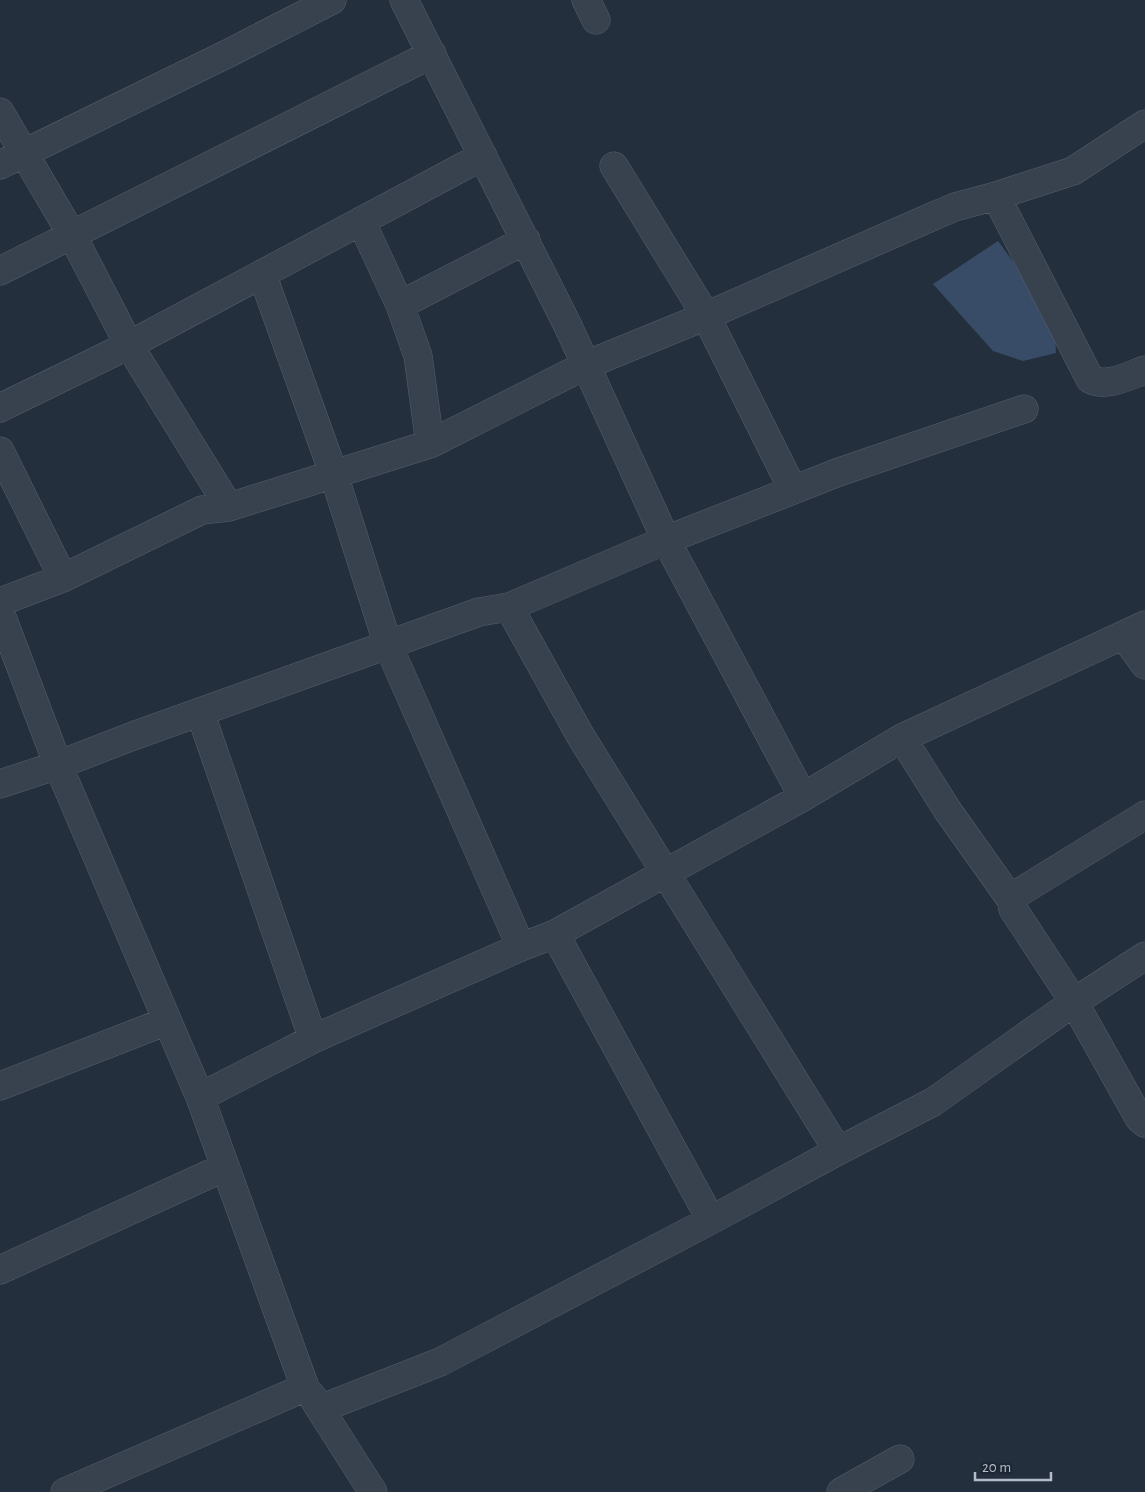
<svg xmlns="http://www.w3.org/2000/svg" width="1145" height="1492" font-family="'Alegreya Sans',sans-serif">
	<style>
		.water { fill: #394c67 }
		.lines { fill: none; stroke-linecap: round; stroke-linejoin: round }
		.minor-casing { stroke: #565f6c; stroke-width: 29 }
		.minor { stroke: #38414e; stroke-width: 28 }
	</style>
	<rect width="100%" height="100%" fill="#242f3e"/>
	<path class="water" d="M998 241 1054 317 1056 353 1023 361 993 351 933 284Z"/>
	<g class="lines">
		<g class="minor-casing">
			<path id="minor" d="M404 0 568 326 666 540 803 797
				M586 0 596 20
				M0 112 72 235 129 345 229 507
				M0 165 229 53 332 0
				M614 166 706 316 793 490
				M996 196 1090 379C1106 388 1128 376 1145 370
				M361 221 400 305 418 356 430 444
				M0 271 432 54
				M262 274 334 475 388 645 521 947
				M400 305 526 240
				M0 408 129 345 483 156
				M0 451 63 578
				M0 602 63 578 202 510 229 507 430 444 586 365 706 316 936 215 955 207 996 196 1073 171 1145 124
				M509 607 580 735 838 1151
				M0 612 58 765 200 1097 306 1390
				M1123 635 1145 665
				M200 712 313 1039
				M902 738 948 811 1012 901
				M0 784 58 765 133 736 479 612 509 607 666 540 839 472 1024 409
				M555 934 711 1220
				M1145 956 1074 1002 1139 1118 1145 1123
				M0 1086 167 1021
				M200 1097 313 1039 521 947 555 934 803 797 902 738 1145 625
				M0 1270 225 1167
				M320 1409 373 1492
				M65 1492 299 1390C311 1389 314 1400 320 1409L440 1362 711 1220 838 1151 933 1102 1074 1002 1013 909C1010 900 1014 897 1020 892L1145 815
				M841 1492 900 1459"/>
		</g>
		<use href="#minor" class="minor"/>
	</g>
	<path d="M975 1472v8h76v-8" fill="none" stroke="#b4bcc9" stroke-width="2.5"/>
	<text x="982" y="1472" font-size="15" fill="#b4bcc9" stroke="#1d2633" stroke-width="4" paint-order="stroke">20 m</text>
</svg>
